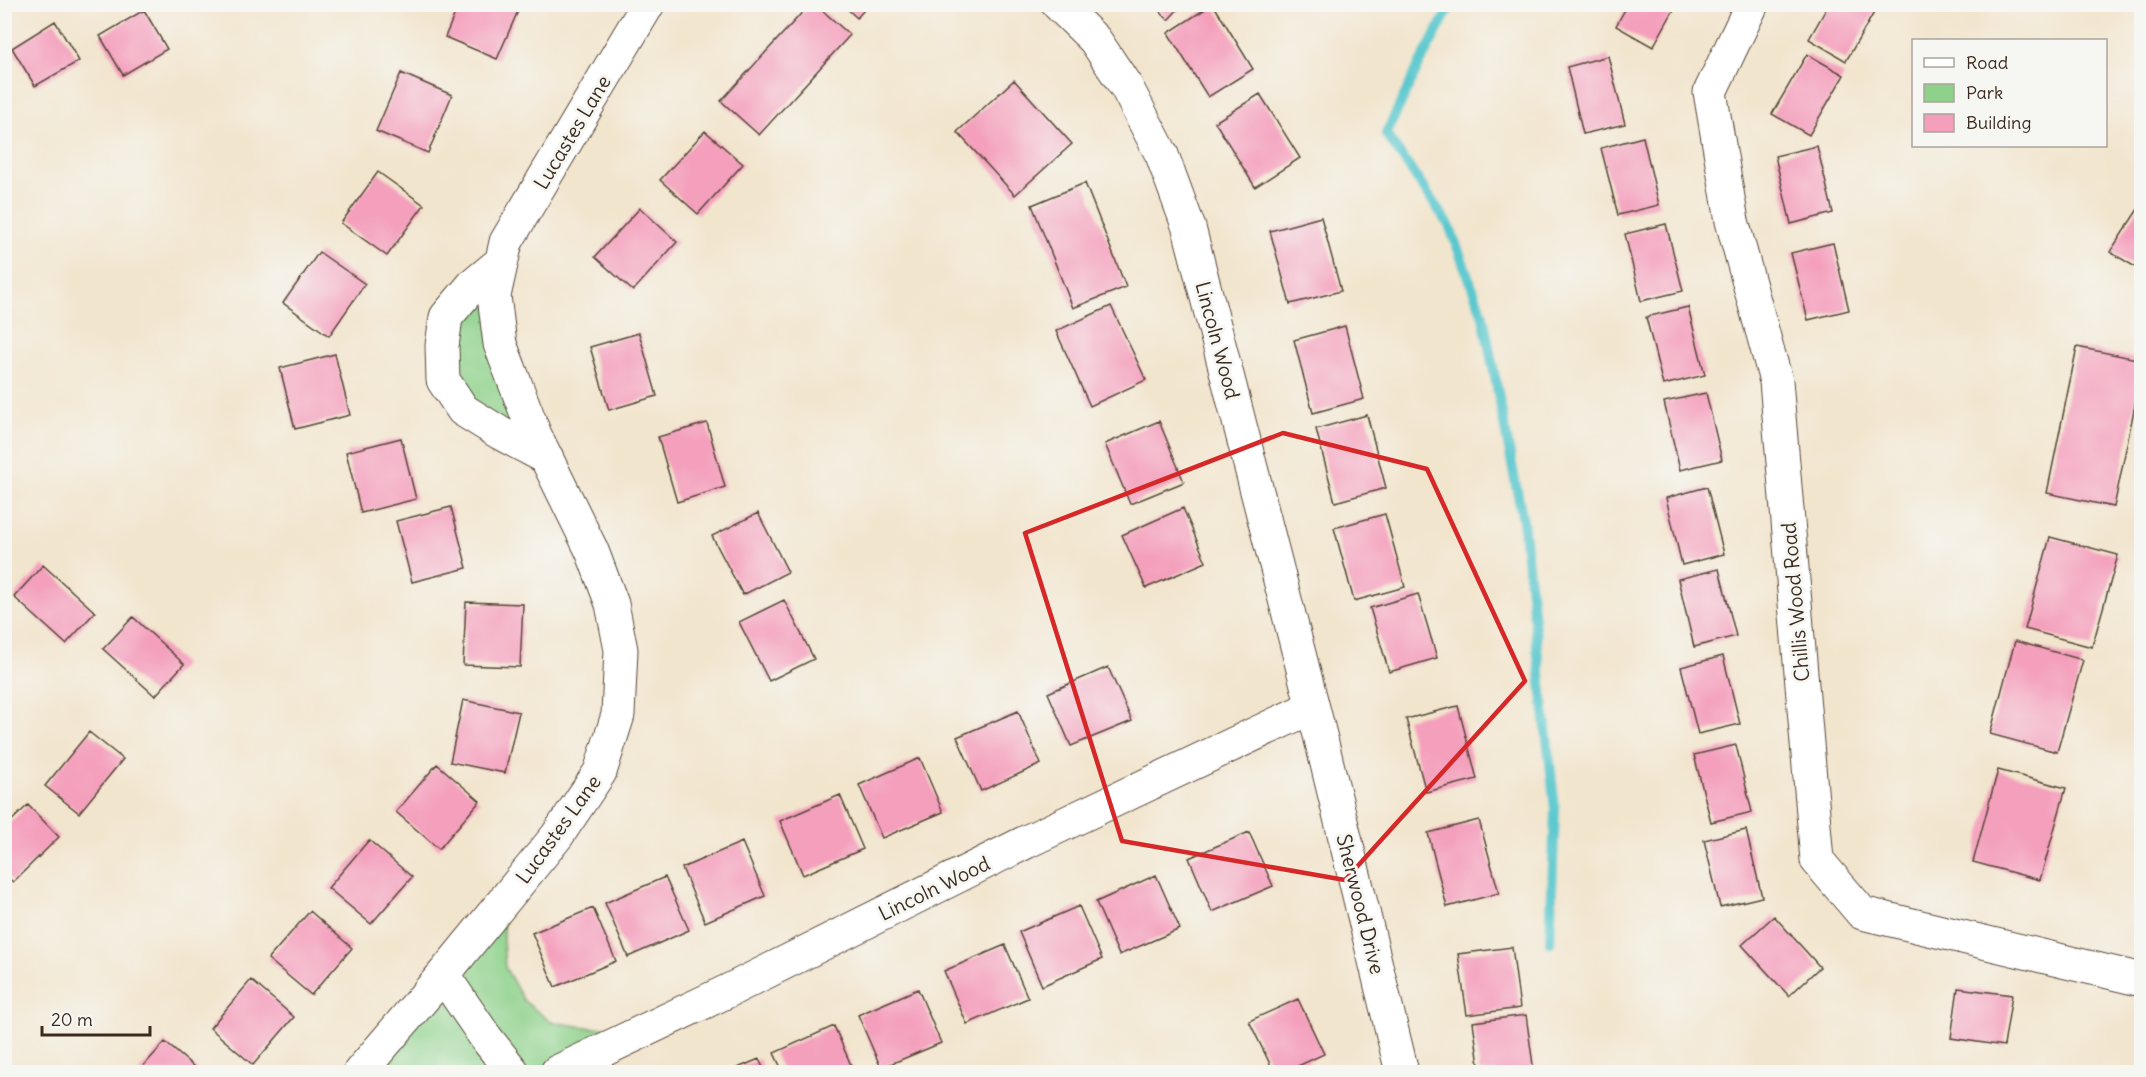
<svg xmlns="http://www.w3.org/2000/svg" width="2146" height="1077" font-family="Delius,sans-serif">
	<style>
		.green { fill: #8dd18a; stroke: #647e54; stroke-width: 1.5 }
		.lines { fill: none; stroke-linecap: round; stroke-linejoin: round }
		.stream { stroke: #5ac8ce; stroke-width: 10 }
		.building { fill: #f49fbc }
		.street-casing { stroke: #564638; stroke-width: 35 }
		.street { stroke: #fff; stroke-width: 33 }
		.marked { fill: none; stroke: #d62828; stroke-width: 4.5; stroke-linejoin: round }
		.labels { text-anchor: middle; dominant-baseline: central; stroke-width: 6; stroke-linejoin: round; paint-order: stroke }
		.street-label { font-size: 20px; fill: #3b2a1e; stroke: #f6f6f2 }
	</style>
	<rect width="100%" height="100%" fill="#f6f6f2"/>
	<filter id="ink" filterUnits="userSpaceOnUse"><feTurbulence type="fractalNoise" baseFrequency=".0167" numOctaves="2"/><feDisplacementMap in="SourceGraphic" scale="12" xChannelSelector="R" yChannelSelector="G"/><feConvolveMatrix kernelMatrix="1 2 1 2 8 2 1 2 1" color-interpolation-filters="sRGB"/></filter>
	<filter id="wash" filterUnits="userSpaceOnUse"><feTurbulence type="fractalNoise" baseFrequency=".008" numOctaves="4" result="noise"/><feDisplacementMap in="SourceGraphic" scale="24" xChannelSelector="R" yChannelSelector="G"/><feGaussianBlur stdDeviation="1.35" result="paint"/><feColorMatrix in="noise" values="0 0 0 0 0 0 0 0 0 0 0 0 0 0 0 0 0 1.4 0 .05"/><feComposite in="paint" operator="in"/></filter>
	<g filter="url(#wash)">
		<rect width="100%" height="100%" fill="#f2e5ce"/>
		<path class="green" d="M501 262 535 435 463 410 446 317Z
			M504 900 503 940 505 967 524 1001 551 1022 593 1028 661 1023 557 1072H360Z"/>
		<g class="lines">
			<path class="stream" d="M1459 4 1450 7 1418 67 1386 134 1449 225 1483 316 1523 521 1555 809 1550 943"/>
		</g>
		<g id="blocks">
			<path class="building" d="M459 4H521L497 59 445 37Z
				M810 4H815L850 35 759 135 721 101Z
				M842 4H869L857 18Z
				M1153 4H1183L1168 20Z
				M1213 4 1253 69 1208 97 1168 33Z
				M1628 4H1677L1653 47 1616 26Z
				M1829 4H1879L1846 61 1809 39Z
				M144 10 167 49 123 75 100 36Z
				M55 21 79 61 35 86 12 48Z
				M1807 54 1844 75 1809 135 1772 114Z
				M1608 56 1625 124 1583 134 1567 67Z
				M401 73 452 95 428 153 376 131Z
				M1014 80 1072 144 1015 195 957 132Z
				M1260 94 1300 158 1255 187 1215 122Z
				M705 131 743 164 698 214 660 180Z
				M1643 137 1659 205 1618 215 1601 148Z
				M1817 146 1833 213 1791 224 1775 156Z
				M378 172 424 205 387 256 341 223Z
				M1085 183 1126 287 1073 308 1032 205Z
				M2142 203V271L2110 252Z
				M640 208 677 242 633 291 595 257Z
				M1321 217 1341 291 1290 304 1270 231Z
				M1666 224 1683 291 1641 301 1625 234Z
				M1833 243 1849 310 1808 320 1791 253Z
				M319 252 365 284 329 336 283 303Z
				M1111 306 1146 380 1090 406 1056 331Z
				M1688 307 1705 375 1663 385 1646 317Z
				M1345 326 1364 399 1313 413 1294 340Z
				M639 333 657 396 609 410 590 347Z
				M2077 347 2142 360V371L2114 507 2047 493Z
				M335 354 350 415 295 429 280 368Z
				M1706 393 1722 460 1680 470 1664 402Z
				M1367 415 1386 488 1335 502 1316 429Z
				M1159 421 1184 482 1130 504 1105 444Z
				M707 423 725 487 677 502 658 437Z
				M401 438 416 499 361 513 346 452Z
				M1707 487 1724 554 1682 565 1666 498Z
				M451 507 467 568 412 582 396 521Z
				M1183 508 1206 562 1146 588 1122 535Z
				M758 513 788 572 743 595 712 536Z
				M1385 514 1405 587 1354 601 1334 528Z
				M2050 537 2118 555 2092 647 2025 629Z
				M43 565 95 612 66 644 14 597Z
				M1719 569 1736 636 1694 647 1678 579Z
				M1418 594 1437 658 1389 672 1370 608Z
				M784 600 814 659 769 681 739 622Z
				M466 602 523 604 520 667 463 665Z
				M133 617 184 664 155 696 103 649Z
				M2015 641 2083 660 2057 752 1990 734Z
				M1723 656 1740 724 1698 734 1681 667Z
				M1108 667 1132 721 1071 746 1048 693Z
				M463 700 519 712 505 773 450 762Z
				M1458 706 1477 779 1426 792 1406 719Z
				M1018 711 1041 764 981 791 957 737Z
				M89 732 123 759 79 813 45 786Z
				M1736 745 1752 812 1711 822 1694 755Z
				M920 758 943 812 882 838 859 785Z
				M437 764 480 801 439 849 396 812Z
				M1998 770 2066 788 2040 880 1973 862Z
				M840 795 863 849 803 875 780 821Z
				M28 805 59 837 13 882 4 874V828Z
				M1479 820 1499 893 1447 907 1428 833Z
				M1746 830 1762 897 1720 907 1704 840Z
				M1249 832 1273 886 1212 912 1189 858Z
				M369 840 412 877 371 924 328 888Z
				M742 842 765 896 705 922 682 868Z
				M1156 875 1180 929 1119 955 1096 902Z
				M665 877 689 930 628 957 605 903Z
				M1079 906 1102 959 1042 986 1019 932Z
				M593 908 616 961 555 987 532 933Z
				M310 911 352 948 311 995 268 959Z
				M1774 916 1820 967 1789 996 1742 945Z
				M1005 945 1028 998 967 1024 944 971Z
				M1512 947 1520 1008 1467 1015 1458 954Z
				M251 980 294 1017 253 1065 210 1028Z
				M1958 988 2012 995 2004 1046 1951 1038Z
				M918 989 941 1043 881 1068 858 1015Z
				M1298 999 1324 1054 1285 1072H1274L1249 1021Z
				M1526 1015 1534 1072H1480L1473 1022Z
				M834 1026 854 1072H783L774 1053Z
				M165 1042 200 1072H138Z
				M759 1059 765 1072H728Z"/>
		</g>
	</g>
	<g filter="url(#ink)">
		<use href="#blocks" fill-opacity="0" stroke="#564638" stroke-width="1.5"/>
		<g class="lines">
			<g class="street-casing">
				<path id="street" d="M1058 4 1095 40 1127 88 1162 155 1189 228 1320 735 1402 1072
					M1752 4 1710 92 1732 221 1776 381 1817 860 1862 913 2142 980
					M501 262 472 286 446 317 442 346 443 380 463 410 500 433 547 458
					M443 975 486 1038 513 1072
					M360 1072 443 975 557 836 600 772 618 715 621 650 612 604 592 551 535 435 500 344 494 296 506 242 648 4
					M557 1072 732 989 1026 842 1312 707"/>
			</g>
			<use href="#street" class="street"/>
		</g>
	</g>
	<path class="marked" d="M1283 433 1427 469 1525 681 1345 880 1122 841 1025 533Z"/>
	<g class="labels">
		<g class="street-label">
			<text transform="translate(572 132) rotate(-59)">Lucastes Lane</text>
			<text transform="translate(1218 340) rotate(75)">Lincoln Wood</text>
			<text transform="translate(1795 602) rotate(-95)">Chillis Wood Road</text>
			<text transform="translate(558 829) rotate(-54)">Lucastes Lane</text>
			<text transform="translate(934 888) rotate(-26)">Lincoln Wood</text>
			<text transform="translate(1361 904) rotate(76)">Sherwood Drive</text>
		</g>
	</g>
	<rect width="2146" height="1077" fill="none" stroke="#f6f6f2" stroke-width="24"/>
	<rect x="1912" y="39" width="195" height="108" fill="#f6f6f2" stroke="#aba49d" stroke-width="1.5"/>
	<rect x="1924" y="58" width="30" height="9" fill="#ffffff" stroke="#aba49d" stroke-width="1.5"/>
	<text x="1966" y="69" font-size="18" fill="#3b2a1e">Road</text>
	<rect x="1924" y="84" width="30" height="18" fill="#8dd18a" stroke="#aba49d" stroke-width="1.5"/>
	<text x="1966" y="99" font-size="18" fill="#3b2a1e">Park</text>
	<rect x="1924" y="114" width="30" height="18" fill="#f49fbc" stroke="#aba49d" stroke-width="1.5"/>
	<text x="1966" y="129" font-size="18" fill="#3b2a1e">Building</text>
	<path d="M42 1026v9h108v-9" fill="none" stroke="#3b2a1e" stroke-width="3"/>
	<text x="51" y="1026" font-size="18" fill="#3b2a1e" stroke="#f6f6f2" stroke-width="4.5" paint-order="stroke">20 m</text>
</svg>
